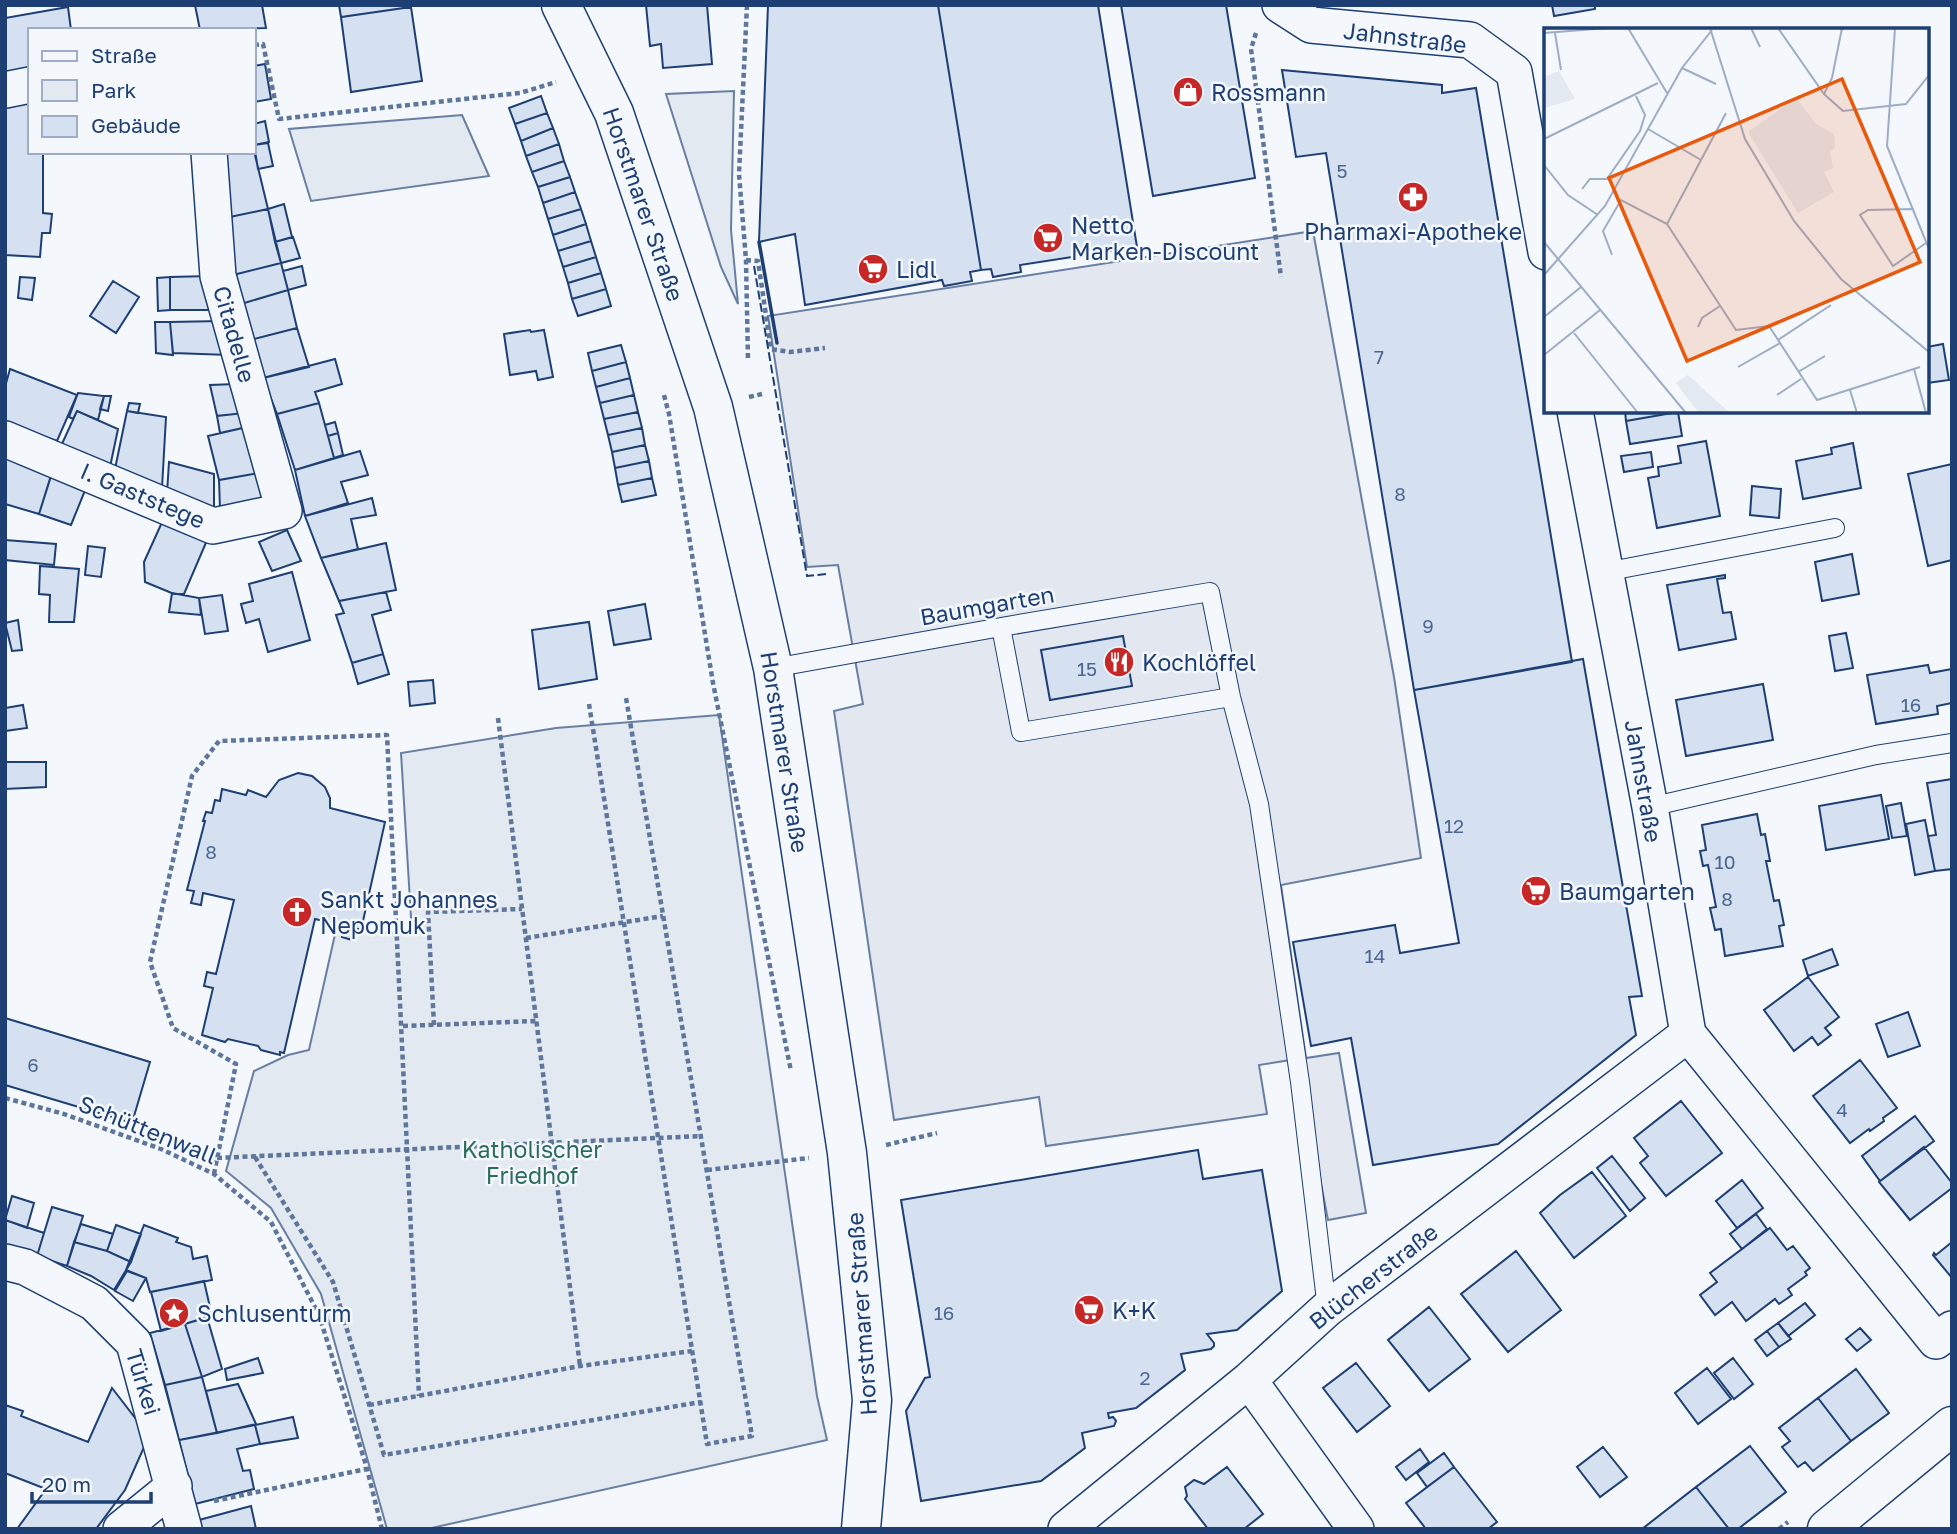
<svg xmlns="http://www.w3.org/2000/svg" width="1957" height="1534" font-family="'Golos Text',sans-serif">
	<style>
		.green { fill: #e3e9f0; stroke: #687fa3; stroke-width: 2 }
		.parking { fill: #e3e8f0; stroke: #687fa3; stroke-width: 2 }
		.building { fill: #d5e0f0; stroke: #1d3f73; stroke-width: 2 }
		.lines { fill: none; stroke-linecap: round; stroke-linejoin: round }
		.lane-casing { stroke: #1d3f73; stroke-width: 20 }
		.street-casing { stroke: #1d3f73; stroke-width: 38 }
		.secondary-casing { stroke: #1d3f73; stroke-width: 41 }
		.path { stroke: #5e769c; stroke-width: 4.5; stroke-dasharray: 5 3.5; stroke-linecap: butt }
		.lane { stroke: #f4f7fb; stroke-width: 18 }
		.street { stroke: #f4f7fb; stroke-width: 35 }
		.secondary { stroke: #f4f7fb; stroke-width: 38 }
		.fence { stroke: #1d3f73; stroke-width: 2; stroke-dasharray: 9 3.5; stroke-linecap: butt }
		.wall { stroke: #1d3f73; stroke-width: 3.5 }
		.labels { text-anchor: middle; dominant-baseline: central; stroke-width: 5; stroke-linejoin: round; paint-order: stroke }
		.number-label { font-size: 19px; fill: #4b6792 }
		.street-label { font-size: 23px; fill: #1d3f73; stroke: #f4f7fb }
		.poi-label { font-size: 23px; fill: #1d3f73; stroke: #f4f7fb; text-anchor: start }
		.park-label { font-size: 23px; fill: #2c6c60; stroke: #f4f7fb }
		.inset-road { fill: none; stroke: #9eadc5; stroke-width: 2 }
		.view { fill: #e8590c; fill-opacity: 0.15; stroke: #e8590c; stroke-width: 3.5 }
		.inset-edge { fill: none; stroke: #1d3f73; stroke-width: 3.5 }
	</style>
	<rect width="100%" height="100%" fill="#f4f7fb"/>
	<path class="green" d="M734 91 731 230 738 304 721 267 666 94Z
		M462 115 489 176 311 201 289 129Z
		M719 715 817 1396 827 1440 427 1529H387L321 1294 271 1208 226 1171 254 1071 288 1055 309 1050 336 930 412 934 401 753 556 728Z"/>
	<path class="parking" d="M1313 231 1394 677 1421 858 1281 885 1306 1058 1339 1053 1366 1213 1328 1220 1297 1059 1259 1065 1267 1114 1046 1146 1039 1097 894 1120 834 711 863 704 838 565 807 567 768 316Z"/>
	<path class="building" d="M195 5H262L266 28 200 30Z
		M339 5H411V7L341 17Z
		M646 5H707L712 64 663 68 661 44 650 46Z
		M768 5H938L981 270 970 272 972 281 944 286 942 280 805 305 795 234 759 242Z
		M938 5H1098L1137 247 1020 265 1021 272 993 277 991 269 981 270Z
		M1121 5H1226L1255 178 1153 196Z
		M1552 5H1595V9L1554 16Z
		M68 7 71 30H30V73L5 77V18Z
		M411 7 422 81 351 92 341 17Z
		M265 64 271 99 254 102V66Z
		M1282 70 1442 85V93L1476 88 1572 662 1414 690 1326 153 1296 157Z
		M30 95V152H43V213L52 214 50 233H42L40 257 5 255V100Z
		M541 96 547 113 515 124 509 108Z
		M547 113 553 128 521 141 515 124Z
		M265 121 269 142 254 145V124Z
		M553 128 559 144 526 156 521 141Z
		M268 143 273 166 258 169 254 145Z
		M559 144 564 161 532 172 526 156Z
		M254 151 268 209 225 218 218 152Z
		M564 161 570 177 538 187 532 172Z
		M570 177 575 192 543 203 538 187Z
		M575 192 581 209 548 219 543 203Z
		M284 204 292 237 275 242 268 209Z
		M268 209 281 263 233 275 225 218Z
		M581 209 586 224 553 235 548 219Z
		M586 224 591 241 558 251 553 235Z
		M293 237 300 258 281 263 275 242Z
		M591 241 596 257 563 267 558 251Z
		M596 257 601 273 568 283 563 267Z
		M281 263 288 290 241 304 233 275Z
		M302 266 306 285 288 290 283 271Z
		M601 273 606 289 572 299 568 283Z
		M210 276 218 310H170V277Z
		M20 277 35 278 32 300 18 298Z
		M170 277V310L158 311 157 278Z
		M113 281 139 297 116 333 90 316Z
		M606 289 611 306 578 316 572 299Z
		M288 290 297 328 250 340 241 304Z
		M221 321 229 355 173 353 170 322Z
		M155 322H170L173 355 156 353Z
		M297 328 309 367 263 378 250 340Z
		M530 330 531 332 544 330 553 377 538 380 536 371 510 375 504 334Z
		M1943 344 1949 380 1927 383V347Z
		M621 345 626 362 592 371 588 353Z
		M335 359 342 384 315 392 319 403 277 414 263 378Z
		M626 362 630 378 596 387 592 371Z
		M10 369 77 395 57 441 5 423V387Z
		M630 378 634 395 600 403 596 387Z
		M236 384 244 413 217 416 210 385Z
		M78 393 104 396 98 420 77 411 73 419 69 417Z
		M634 395 638 412 604 419 600 403Z
		M104 396H111L108 411 100 409Z
		M129 403 140 404 138 413 127 411Z
		M319 403 334 458 295 470 277 414Z
		M77 411 118 429 110 467 61 446Z
		M127 411 166 417 162 488 115 469Z
		M1625 411H1678V412L1626 421Z
		M638 412 642 428 608 435 604 419Z
		M1678 412 1682 436 1630 444 1626 421Z
		M244 413 247 427 220 433 217 416Z
		M335 422 338 433 328 436 325 425Z
		M247 427 259 473 219 480 208 436Z
		M642 428 645 445 612 452 608 435Z
		M338 433 343 455 334 458 328 436Z
		M1706 441 1720 516 1657 528 1648 478 1659 476 1658 467 1681 463 1678 446Z
		M1853 443 1861 488 1803 499 1796 461 1832 454 1831 448Z
		M645 445 649 461 615 468 612 452Z
		M360 451 368 475 341 482 348 503 305 516 295 470Z
		M1651 452 1653 467 1624 472 1621 456Z
		M5 455 53 469 39 514 5 504Z
		M649 461 652 478 618 485 615 468Z
		M169 462 214 474V511L167 493Z
		M1952 464V560L1928 566 1908 474Z
		M52 473 86 488 71 525 39 514Z
		M259 473 266 503 220 509 219 480Z
		M652 478 656 495 622 502 618 485Z
		M1752 486 1781 489 1779 518 1750 515Z
		M372 498 376 515 351 519 358 549 321 558 305 516Z
		M163 520 208 538 184 594H174L145 582 144 562Z
		M287 530 301 561 272 571 259 542Z
		M5 540 56 544 54 565 5 560Z
		M386 543 396 590 339 601 321 558Z
		M88 546 105 548 101 577 85 575Z
		M1852 554 1859 594 1822 601 1815 562Z
		M40 566 79 569 74 622H49L50 595 39 594Z
		M292 572 310 640 268 652 259 619 246 623 241 604 253 601 249 584Z
		M1725 575V578L1717 579 1723 613 1731 612 1736 639 1679 650 1667 585Z
		M386 592 391 610 372 615 383 654 352 663 336 615 344 613 339 601Z
		M172 593 199 598 201 615 169 612Z
		M222 595 228 631 205 634 199 598Z
		M645 604 651 639 614 645 608 611Z
		M18 620 22 650 12 651 5 623Z
		M589 622 597 679 539 689 532 630Z
		M1846 633 1853 668 1835 671 1829 636Z
		M1123 636 1132 686 1050 700 1041 650Z
		M383 654 389 674 358 684 352 663Z
		M1583 659 1642 996 1629 997 1636 1035 1498 1144 1373 1165 1351 1038 1311 1046 1293 942 1395 925 1400 953 1459 943 1414 690Z
		M1928 665 1930 673 1952 669V703L1937 706 1938 714 1876 724 1867 675Z
		M433 680 435 703 410 706 408 682Z
		M1763 684 1773 740 1686 756 1676 700Z
		M23 705 27 728 5 731V708Z
		M5 762H46V787L5 789Z
		M298 773 312 776 325 787 330 798V808L385 822 361 930 355 928 352 940 342 937 345 926 315 919 284 1053 280 1052V1055L261 1050 258 1046 228 1039 225 1042 202 1035 213 988 204 986 207 972 216 974 234 900 203 893 201 905 191 903 194 891 187 890 205 821H203L206 812 212 813 215 800 220 801 222 789 246 795 248 790 266 797 279 780Z
		M1952 779V869L1935 871 1928 836 1936 835 1927 783Z
		M1881 795 1889 839 1826 850 1819 806Z
		M1901 803 1907 836 1892 838 1886 806Z
		M1757 814 1761 835 1765 834 1770 861H1766L1774 901 1779 900 1784 925 1779 926 1783 946 1725 956 1721 929 1715 930 1710 908 1716 907 1708 865 1703 866 1700 851 1706 850 1702 825Z
		M1925 820 1935 871 1915 875 1906 824Z
		M1832 949 1838 965 1808 976 1803 960Z
		M1808 977 1839 1017 1825 1028 1831 1035 1818 1045 1812 1037 1794 1051 1764 1010Z
		M1908 1012 1920 1046 1888 1057 1876 1024Z
		M5 1018 150 1062 132 1123 5 1085Z
		M1860 1060 1897 1108 1883 1118 1884 1121 1870 1131 1869 1129 1850 1143 1813 1096Z
		M1681 1101 1722 1153 1666 1196 1640 1163 1648 1156 1634 1138Z
		M1915 1116 1934 1141 1880 1181 1862 1156Z
		M1924 1147 1952 1183V1188L1910 1220 1879 1182Z
		M1198 1150 1203 1179 1262 1170 1282 1291 1237 1330 1207 1334 1214 1343V1346L1211 1349 1181 1354 1185 1370 1136 1408 1108 1413 1109 1418 1113 1417 1116 1421 1114 1426 1082 1433 1085 1448 1041 1481 921 1501 906 1411 925 1378 930 1377 901 1200Z
		M1612 1156 1645 1198 1630 1211 1597 1168Z
		M1592 1172 1626 1216 1574 1258 1540 1213 1560 1195Z
		M1742 1180 1763 1208 1737 1228 1716 1201Z
		M12 1196 34 1203 27 1228 5 1220Z
		M52 1207 83 1216 67 1266 37 1256Z
		M1756 1214 1767 1229 1742 1249 1730 1234Z
		M5 1220 44 1233 37 1256 5 1247Z
		M81 1224 113 1234 107 1251 74 1242Z
		M116 1225 141 1234 131 1262 107 1251Z
		M144 1225 178 1238 176 1242 191 1247 193 1259 207 1256 212 1280 150 1292 146 1278 126 1270Z
		M1770 1228 1787 1250 1793 1246 1810 1268 1805 1272 1807 1275 1788 1289 1792 1295 1779 1304 1775 1299 1746 1321 1732 1302 1715 1315 1700 1295 1717 1282 1710 1273Z
		M74 1242 107 1251 131 1262 114 1290 91 1276 67 1266Z
		M1952 1242V1278L1933 1255 1934 1253 1936 1255Z
		M1516 1251 1561 1310 1508 1352 1461 1294Z
		M127 1271 146 1278 133 1301 115 1291Z
		M204 1281 212 1316 161 1331 151 1292Z
		M1805 1303 1815 1315 1788 1336 1778 1323Z
		M1429 1307 1470 1359 1429 1391 1388 1340Z
		M207 1317 222 1369 202 1377 185 1324Z
		M1778 1323 1791 1339 1779 1347 1767 1331Z
		M185 1324 202 1377 165 1385 150 1333Z
		M1860 1328 1871 1340 1857 1351 1846 1339Z
		M1767 1331 1779 1347 1767 1356 1755 1340Z
		M258 1358 263 1373 227 1380 225 1369Z
		M1733 1358 1753 1384 1734 1399 1714 1373Z
		M1356 1363 1390 1406 1357 1432 1323 1388Z
		M1707 1368 1731 1399 1698 1424 1675 1393Z
		M1856 1369 1889 1413 1851 1441 1818 1398Z
		M202 1377 217 1433 179 1440 165 1385Z
		M238 1384 256 1424 217 1433 206 1391Z
		M112 1388 149 1436 125 1490 96 1529H17L46 1489 5 1473V1405L23 1411 21 1416 88 1442Z
		M1818 1398 1851 1441 1813 1471 1805 1462 1798 1467 1782 1447 1790 1441 1779 1428Z
		M293 1417 298 1438 260 1444 255 1425Z
		M255 1425 260 1444 237 1449 243 1471 250 1470 254 1489 195 1504 179 1440Z
		M1750 1446 1786 1492 1738 1529H1729L1696 1487Z
		M1603 1447 1627 1477 1600 1497 1577 1467Z
		M1420 1449 1429 1462 1406 1480 1396 1467Z
		M1444 1453 1454 1467 1427 1487 1417 1473Z
		M1227 1467 1263 1514 1244 1529H1208L1185 1499 1187 1496 1185 1487 1194 1480 1204 1484Z
		M1454 1467 1497 1522 1488 1529H1426L1406 1503Z
		M1696 1487 1729 1529H1642Z
		M251 1506 256 1529H202L199 1520Z"/>
	<g class="lines">
		<g class="lane-casing">
			<path id="lane" d="M1605 572 1835 528
				M1001 627 1021 732 1231 697
				M773 668 1001 627 1210 592 1231 697 1259 804 1300 1082 1327 1309
				M1650 807 1876 755 1952 743"/>
		</g>
		<g class="street-casing">
			<path id="street" d="M1280 5 1311 25 1470 40 1514 72 1546 252
				M5 90 30 85
				M1575 411 1650 807 1688 1034 1936 1341 1952 1329
				M5 439 213 526 284 511 218 276 209 152
				M5 1262 25 1267 94 1303 134 1343 184 1529
				M1249 1380 1356 1529
				M121 1529 174 1486
				M1066 1529 1249 1380 1327 1309 1688 1034"/>
		</g>
		<g class="secondary-casing">
			<path id="secondary" d="M561 5 614 113 713 407 773 668 847 1153 872 1400 861 1529
				M1827 1529 1952 1426"/>
		</g>
		<path class="path" d="M747 5 739 174 746 260 748 360
			M1256 33 1251 49 1281 277
			M254 45 263 44 279 119 520 93 556 82
			M746 260 758 261 771 349 790 352 825 348
			M664 395 669 414 713 683 791 1071
			M749 397 762 394
			M589 704 707 1444 752 1436 626 698
			M498 718 580 1366
			M526 938 663 916
			M434 1025 428 912 522 909
			M403 1026 536 1021
			M5 1098 64 1114 161 1149 214 1174 271 1222 319 1315 366 1465 382 1529
			M886 1145 937 1133
			M255 1157 333 1282 384 1455 701 1402
			M217 1158 701 1136
			M707 1170 809 1158
			M214 1174 236 1064 173 1028 150 962 192 776 219 741 387 735 419 1396
			M369 1405 580 1366 692 1351
			M214 1501 366 1469
			M1779 1529 1788 1522"/>
		<use href="#lane" class="lane"/>
		<use href="#street" class="street"/>
		<use href="#secondary" class="secondary"/>
		<path class="fence" d="M754 266 807 576 826 574"/>
		<path class="wall" d="M759 242 777 343"/>
	</g>
	<defs>
		<g id="shop-disc" transform="scale(1.575)"><circle r="9.5" fill="#c62828" stroke="#f4f7fb"/><path d="M-5-2.5h2.3a2.7 3.5 0 0 1 5.4 0H5L5.5 6h-11ZM-1.5-2.5h3a1.5 2.3 0 0 0-3 0Z" fill="#fff"/></g>
		<g id="pharmacy-disc" transform="scale(1.575)"><circle r="9.5" fill="#c62828" stroke="#f4f7fb"/><path d="M-2-6h4v4h4v4h-4v4h-4v-4h-4v-4h4Z" fill="#fff"/></g>
		<g id="supermarket-disc" transform="scale(1.575)"><circle r="9.5" fill="#c62828" stroke="#f4f7fb"/><path d="M-6-5.5h2.5l.6 2H6L4.5 2H-2.5L-4.4-4H-6ZM-1.5 3.2a1.3 1.3 0 1 0 .1 0ZM3 3.2a1.3 1.3 0 1 0 .1 0Z" fill="#fff"/></g>
		<g id="restaurant-disc" transform="scale(1.575)"><circle r="9.5" fill="#c62828" stroke="#f4f7fb"/><path d="M-5-6h1v4h1v-4h1v4h1v-4h1v5L-1.5 .5V6h-2V.5L-5-1ZM5-6V6H3V1.5H1.5Q1.5-4 5-6Z" fill="#fff"/></g>
		<g id="church-disc" transform="scale(1.575)"><circle r="9.5" fill="#c62828" stroke="#f4f7fb"/><path d="M-1.2-6h2.4v3.5h3.3v2.4h-3.3V6h-2.4V-.1h-3.3v-2.4h3.3Z" fill="#fff"/></g>
		<g id="sight-disc" transform="scale(1.575)"><circle r="9.5" fill="#c62828" stroke="#f4f7fb"/><path d="M0-6L1.8-2.2L6-1.7L2.9 1.2L3.7 5.4L0 3.3L-3.7 5.4L-2.9 1.2L-6-1.7L-1.8-2.2Z" fill="#fff"/></g>
	</defs>
	<g fill-rule="evenodd">
		<use href="#shop-disc" x="1188" y="92"/>
		<use href="#pharmacy-disc" x="1413" y="197"/>
		<use href="#supermarket-disc" x="1048" y="238"/>
		<use href="#supermarket-disc" x="873" y="269"/>
		<use href="#restaurant-disc" x="1119" y="662"/>
		<use href="#supermarket-disc" x="1536" y="891"/>
		<use href="#church-disc" x="297" y="912"/>
		<use href="#supermarket-disc" x="1089" y="1310"/>
		<use href="#sight-disc" x="174" y="1313"/>
	</g>
	<g class="labels">
		<g class="number-label">
			<text x="1342" y="170">5</text>
			<text x="1379" y="356">7</text>
			<text x="1400" y="493">8</text>
			<text x="1428" y="625">9</text>
			<text x="1087" y="668">15</text>
			<text x="1911" y="704">16</text>
			<text x="1454" y="825">12</text>
			<text x="211" y="851">8</text>
			<text x="1725" y="861">10</text>
			<text x="1727" y="898">8</text>
			<text x="1375" y="955">14</text>
			<text x="33" y="1064">6</text>
			<text x="1842" y="1109">4</text>
			<text x="944" y="1312">16</text>
			<text x="1145" y="1377">2</text>
		</g>
		<g class="street-label">
			<text transform="translate(1405 37) rotate(7)">Jahnstraße</text>
			<text transform="translate(644 204) rotate(71)">Horstmarer Straße</text>
			<text transform="translate(235 334) rotate(74)">Citadelle</text>
			<text transform="translate(143 495) rotate(23)">I. Gaststege</text>
			<text transform="translate(987 605) rotate(-10)">Baumgarten</text>
			<text transform="translate(785 752) rotate(81)">Horstmarer Straße</text>
			<text transform="translate(1644 781) rotate(80)">Jahnstraße</text>
			<text transform="translate(148 1129) rotate(22)">Schüttenwall</text>
			<text transform="translate(1373 1276) rotate(-38)">Blücherstraße</text>
			<text transform="translate(861 1314) rotate(-94)">Horstmarer Straße</text>
			<text transform="translate(144 1382) rotate(73)">Türkei</text>
		</g>
		<g class="poi-label">
			<text x="1211" y="92">Rossmann</text>
			<text x="1071" y="225">Netto<tspan x="1071" dy="26">Marken-Discount</tspan></text>
			<text x="1413" y="231" text-anchor="middle">Pharmaxi-Apotheke</text>
			<text x="896" y="269">Lidl</text>
			<text x="1142" y="662">Kochlöffel</text>
			<text x="1559" y="891">Baumgarten</text>
			<text x="320" y="899">Sankt Johannes<tspan x="320" dy="26">Nepomuk</tspan></text>
			<text x="1112" y="1310">K+K</text>
			<text x="197" y="1313">Schlusenturm</text>
		</g>
		<g class="park-label">
			<text x="532" y="1149">Katholischer<tspan x="532" dy="26">Friedhof</tspan></text>
		</g>
	</g>
	<g transform="translate(1544 28)">
		<rect width="385" height="385" fill="#f4f7fb"/>
		<path d="M15 43 31 71 0 80V49ZM252 70 272 96 290 106 291 119 286 124 289 140 280 144 290 164 254 185 204 104ZM144 347 186 385H155L132 355Z" fill="#e3e9f0"/>
		<path class="inset-road" d="M84 0 123 65M166 0 201 111 250 193 297 251 385 324M207 0 216 19M234 0 280 66 299 83 362 76 385 47M351 0 343 118 385 221M0 5 64 0M11 5 17 42M138 40 172 56M280 66 288 50 298 0M104 101 157 132M0 111 114 55M0 137 24 167 54 187M38 161 46 151H63L96 103 101 87 92 68M370 181 324 182 316 187 349 238 382 215M123 196 182 85M0 214 142 385M68 227 59 203 77 172 123 196 192 302 225 298 273 372 376 339M0 247 61 178 138 40 168 2M0 289 37 259M154 299 158 290 176 278M30 305 94 385M234 312 287 277M0 327 56 282M194 339 236 315M370 341 382 385M254 344 281 328M306 362 313 385M233 367 257 351"/>
		<path class="view" d="M298 51 376 234 143 333 65 150Z"/>
		<rect width="385" height="385" class="inset-edge"/>
	</g>
	<rect width="1957" height="1534" fill="none" stroke="#1d3f73" stroke-width="14"/>
	<rect x="28" y="28" width="228" height="126" fill="#f4f7fb" stroke="#9eadc5" stroke-width="2"/>
	<rect x="42" y="51" width="35" height="10" fill="#f4f7fb" stroke="#9eadc5" stroke-width="2"/>
	<text x="91" y="63" font-size="21" fill="#1d3f73">Straße</text>
	<rect x="42" y="80" width="35" height="21" fill="#e3e9f0" stroke="#9eadc5" stroke-width="2"/>
	<text x="91" y="98" font-size="21" fill="#1d3f73">Park</text>
	<rect x="42" y="116" width="35" height="21" fill="#d5e0f0" stroke="#9eadc5" stroke-width="2"/>
	<text x="91" y="133" font-size="21" fill="#1d3f73">Gebäude</text>
	<path d="M32 1492v10h119v-10" fill="none" stroke="#1d3f73" stroke-width="3.5"/>
	<text x="42" y="1492" font-size="21" fill="#1d3f73" stroke="#f4f7fb" stroke-width="5" paint-order="stroke">20 m</text>
</svg>
